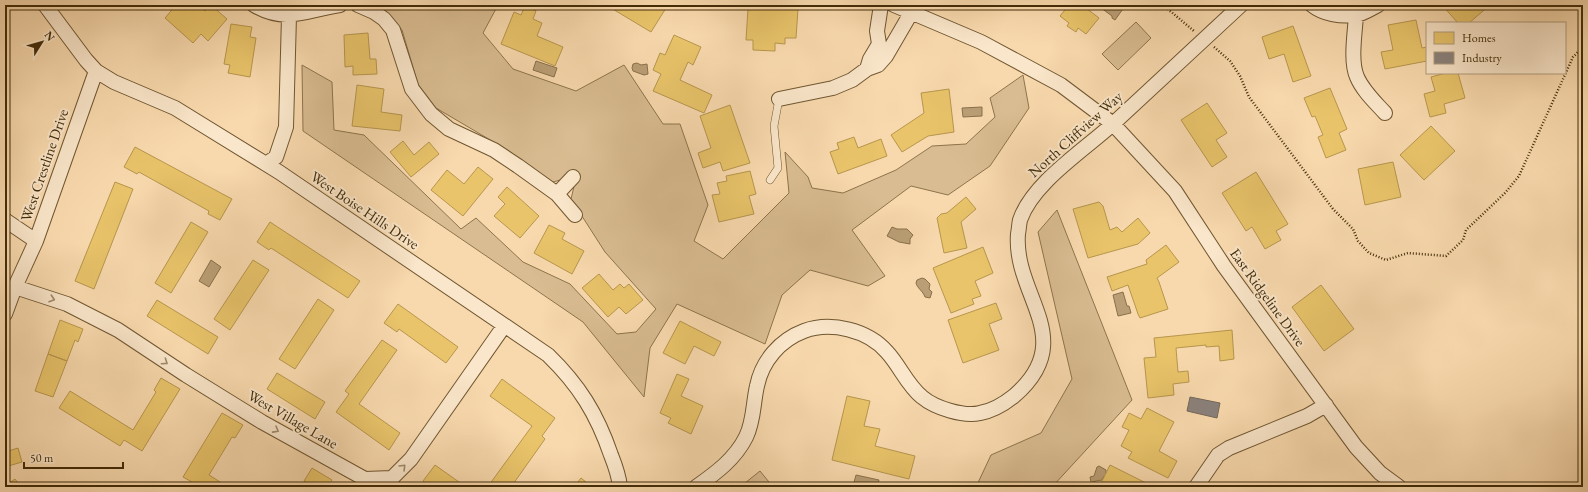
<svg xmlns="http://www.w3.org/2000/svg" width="1588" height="492" font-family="'EB Garamond',serif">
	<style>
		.green { fill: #d9bc91; stroke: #8e744c }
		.water { fill: #ba9e75; stroke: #8a7049 }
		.homes { fill: #e9c46a; stroke: #b7964d }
		.industry { fill: #8a817c; stroke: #746859 }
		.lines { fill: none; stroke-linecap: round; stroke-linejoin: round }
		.service-casing { stroke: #705731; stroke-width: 8 }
		.minor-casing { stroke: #705731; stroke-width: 16 }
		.path { stroke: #422c08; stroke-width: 2.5; stroke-dasharray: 1 2; stroke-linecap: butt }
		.service { stroke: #fae6ca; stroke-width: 7 }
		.minor { stroke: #fae6ca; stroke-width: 14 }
		.oneway { stroke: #9e8969 }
		.labels { text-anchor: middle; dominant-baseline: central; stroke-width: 4; stroke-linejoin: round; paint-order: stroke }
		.street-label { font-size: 15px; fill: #422c08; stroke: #fae6ca }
	</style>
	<rect width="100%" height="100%" fill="#f8d9ad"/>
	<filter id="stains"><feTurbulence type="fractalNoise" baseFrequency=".005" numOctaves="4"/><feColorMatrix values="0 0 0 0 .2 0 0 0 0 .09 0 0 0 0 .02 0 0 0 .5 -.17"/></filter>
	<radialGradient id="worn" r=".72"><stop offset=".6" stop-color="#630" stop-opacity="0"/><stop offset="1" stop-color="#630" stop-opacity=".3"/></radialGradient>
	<path class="green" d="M380 5H498L483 33 513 69 576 91 624 65 663 124H680L708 205 694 241 723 259 789 193 785 152 808 177 812 188 843 193 896 170 932 146 966 144 995 117 990 98 1023 75 1029 108 990 166 948 195 911 186 852 230 885 276 868 286 810 270 782 295 765 344 677 304 650 348 644 397 583 322 303 131 302 65 332 82 334 130 364 135 461 229 476 218 523 262 570 284 617 334 636 332 656 309 605 252 571 199 576 178 568 173 560 180 550 183 509 151 436 108 418 84 402 30Z
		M1136 22 1151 38 1118 70 1102 54Z
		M1057 210 1132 400 1052 487H976L991 455 1041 433 1072 379 1038 232Z
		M760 471 773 487H740Z"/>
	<path class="water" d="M1097 5H1123L1125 6 1115 20 1112 18V16Z
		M536 61 557 68 554 77 533 70Z
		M637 63 641 65 647 64 648 74 644 75 633 71 632 68 633 64Z
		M982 107V116L963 117 962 108Z
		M892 227 897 229H907L913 235 910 239V244L899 242 887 236Z
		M211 260 221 267 209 287 199 281Z
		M922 278 925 279 930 284 929 289 932 292 930 298 925 297C923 291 917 288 916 283L917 280Z
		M1123 292 1127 306H1129L1131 313 1118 316 1113 295Z
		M1099 466 1106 470V477L1104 476 1102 480 1091 482 1090 477 1094 476 1097 467Z
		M856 475 879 480 877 487 853 486Z"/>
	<path class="homes" d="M176 5H184L185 6 187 5H197L205 11 211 5 227 19 208 41 201 34 193 43 165 18Z
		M606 5H662L666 8 651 32Z
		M1069 5H1082L1099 18 1086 34 1078 28 1076 32 1067 26 1069 23 1060 16Z
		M1442 5H1490L1469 23H1458Z
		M525 6 536 11 533 19 542 23 537 36 563 47 555 66 501 44 514 12 521 15Z
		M748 8 798 9 796 38H785V44L775 43V51L753 50V40H746Z
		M1416 20 1422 48 1427 47V61L1385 69 1381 52 1393 50 1388 25Z
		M231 24 252 27 250 37 256 38 250 77 228 73 230 65 224 64Z
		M1293 26 1311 76 1293 82 1284 54 1269 59 1262 37Z
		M368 33 370 59H376L377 74 353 75V66L345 67 344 35Z
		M674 35 701 47 693 65 688 62 680 80 712 95 704 113 653 91 661 74 653 70 660 53 665 55Z
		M1446 73H1458L1465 98 1444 104 1446 113 1430 117 1424 94 1435 91 1431 77Z
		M357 85 384 89 381 112 402 115 400 131 352 126Z
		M1330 88 1347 129 1339 133 1346 150 1326 158 1318 137 1323 135 1315 116 1312 117 1304 98Z
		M949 89 954 132 928 136 902 152 891 135 924 113 921 93Z
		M1207 103 1227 133 1216 140 1227 157 1212 167 1181 120Z
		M730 105 750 163 723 171 720 162 703 168 698 153 711 148 700 116Z
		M1431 126 1455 151 1424 180 1400 155Z
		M854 137 858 148 881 139 887 156 838 174 830 152 839 149 837 143Z
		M403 141 414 155 429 142 439 154 411 177 390 152Z
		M135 147 232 199 220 220 208 214 209 211 139 172 137 174 124 167Z
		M1393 162 1401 197 1365 205 1358 169Z
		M478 167 493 179 463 216 431 190 447 170 464 184Z
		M750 171 756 194 749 196 754 214 719 222 712 195 720 194 717 183 727 181 726 176Z
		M1256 172 1288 224 1276 231 1281 240 1265 249 1252 227 1246 231 1222 193Z
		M115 182 133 189 94 289 75 281Z
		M507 187 539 216 520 238 494 216 505 204 498 197Z
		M966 197 976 209 961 222 967 248 944 253 937 218 941 214 947 213Z
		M1099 202 1103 206 1110 230 1117 227 1122 232 1138 218 1150 233 1138 244 1088 258 1073 209Z
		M191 222 208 232 171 293 155 283Z
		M270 222 360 281 348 298 271 248 269 250 257 242Z
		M549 225 565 233 562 239 584 251 572 274 534 253Z
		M1166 245 1179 262 1157 278 1159 282 1168 309 1140 318 1138 314 1128 285 1112 291 1107 277 1147 264 1146 260Z
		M983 247 993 273 975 281 981 296 972 299 974 304 951 313 933 268Z
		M253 260 269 270 230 330 214 319Z
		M599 274 613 290 620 284 624 288 629 284 643 300 626 314 619 307 608 317 582 288Z
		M1321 285 1354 329 1324 351 1292 307Z
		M318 299 334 310 295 369 279 359Z
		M157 300 218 337 208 354 147 316Z
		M996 303 1002 319 989 324 999 350 963 363 948 320Z
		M398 304 458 347 446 363 399 329 397 332 384 323Z
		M60 320 83 329 78 342 75 340 67 361 48 354Z
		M680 321 721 342 714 356 694 346 685 364 663 353Z
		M1232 330 1234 359 1220 361 1219 346 1206 347V345L1176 348 1178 372 1188 371 1189 382 1173 384 1174 395 1148 398 1144 358 1156 357 1154 338Z
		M382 340 397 350 359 404 400 433 389 450 336 412 349 394 345 391Z
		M48 354 67 361 53 397 35 391Z
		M277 373 325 402 315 419 267 389Z
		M677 374 689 379 681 396 703 406 691 434 668 423 671 418 660 413Z
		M161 378 180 389 142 451 124 440 120 446 59 408 70 391 133 430 156 392 154 390Z
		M502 379 555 418 542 436 545 439 511 487H492L489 485 532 426 490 396Z
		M847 396 870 401 864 426 880 429 875 446 915 456 909 479 832 460Z
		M1147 408 1174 422 1159 451 1177 461 1168 478 1128 458 1132 452 1121 446 1129 430 1122 427 1129 413 1141 419Z
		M222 413 243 425 235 438 232 437 209 475 228 487H201L183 477Z
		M18 448 22 462 5 467V452Z
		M435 465 466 487H431L423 481Z
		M1110 465 1150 485V487H1088L1091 481 1100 485Z
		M312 468 332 480 328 487H305L308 483 304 481Z
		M581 478 592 487H574Z
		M15 479 21 487H5V486Z"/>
	<path class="industry" d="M1190 397 1220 403 1217 418 1187 411Z"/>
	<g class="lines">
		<g class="service-casing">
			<path id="service" d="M770 180 778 168 774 126 779 99"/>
		</g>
		<g class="minor-casing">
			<path id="minor" d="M45 5 86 60 96 71 114 82 175 108 279 172 548 355C579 385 597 414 611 455 615 465 619 476 620 487
				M254 5C286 24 307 10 340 5
				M358 5 374 12 384 19 393 30 412 89 431 114 449 129 494 150 518 166 557 194 575 215
				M894 5 981 42 1061 85 1113 124 1175 191 1224 266 1356 447 1380 473 1399 487
				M1312 5C1323 14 1341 17 1355 15 1362 15 1372 8 1378 5
				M1356 15C1355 33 1350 61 1357 77 1363 91 1375 102 1385 113
				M867 69 870 59 879 44 877 31 881 5
				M779 99 833 88 852 80 867 69 878 65 886 56 911 13
				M266 164 276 157 286 127 289 16
				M557 194 573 177
				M5 220 36 241
				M15 287 67 304 118 330 186 375 262 422 365 479 392 478 411 459 504 326
				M5 314 15 287 36 241 96 71
				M696 487C716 473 735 459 746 437 754 421 753 403 757 386 762 361 780 340 804 331 831 321 868 330 887 352 900 366 907 385 922 397 935 408 964 417 980 413 992 411 1004 404 1014 396 1080 339 1013 296 1018 234 1019 229 1019 224 1020 220 1033 182 1086 149 1115 122 1157 83 1199 44 1241 5
				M1196 487 1218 455 1229 448 1307 416 1326 405"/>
		</g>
		<path class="path" d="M1163 5 1194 31
			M1214 47 1230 61 1240 76 1249 97 1333 209 1353 229 1358 241 1369 253 1386 260 1408 253 1446 256 1463 240 1466 230 1505 193 1519 176 1573 57 1583 47"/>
		<use href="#service" class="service"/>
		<use href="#minor" class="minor"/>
	</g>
	<defs><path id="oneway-chevron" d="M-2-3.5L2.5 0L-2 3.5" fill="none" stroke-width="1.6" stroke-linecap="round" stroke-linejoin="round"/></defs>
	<g class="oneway">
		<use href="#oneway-chevron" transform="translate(52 299) rotate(18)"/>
		<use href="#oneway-chevron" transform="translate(165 362) rotate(34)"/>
		<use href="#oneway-chevron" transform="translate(276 430) rotate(29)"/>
		<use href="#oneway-chevron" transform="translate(403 467) rotate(-45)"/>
	</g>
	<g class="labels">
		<g class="street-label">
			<text transform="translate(1075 134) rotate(-42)">North Cliffview Way</text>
			<text transform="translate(44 165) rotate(-71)">West Crestline Drive</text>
			<text transform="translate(365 210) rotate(34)">West Boise Hills Drive</text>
			<text transform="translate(1268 297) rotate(54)">East Ridgeline Drive</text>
			<text transform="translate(293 419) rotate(30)">West Village Lane</text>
		</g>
	</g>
	<rect width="1588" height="492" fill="none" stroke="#f8d9ad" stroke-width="20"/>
	<rect x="6" y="6" width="1576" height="480" fill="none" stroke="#422c08" stroke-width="2"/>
	<rect x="10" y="10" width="1568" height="472" fill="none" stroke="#422c08"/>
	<rect x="1426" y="22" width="140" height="52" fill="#fae6ca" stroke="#b09c7c"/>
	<rect x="1434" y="32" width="20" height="12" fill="#e9c46a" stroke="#b09c7c"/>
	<text x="1462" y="42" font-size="12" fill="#422c08">Homes</text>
	<rect x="1434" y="52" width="20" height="12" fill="#8a817c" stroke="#b09c7c"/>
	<text x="1462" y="62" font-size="12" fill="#422c08">Industry</text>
	<g transform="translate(42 42) rotate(53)" stroke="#fae6ca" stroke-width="3" paint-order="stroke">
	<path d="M0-3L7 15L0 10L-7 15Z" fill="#422c08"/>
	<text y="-6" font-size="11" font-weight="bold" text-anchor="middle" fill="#422c08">N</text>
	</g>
	<path d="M24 462v6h99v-6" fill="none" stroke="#422c08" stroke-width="2"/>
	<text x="30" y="462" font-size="12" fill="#422c08" stroke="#fae6ca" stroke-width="3" paint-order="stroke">50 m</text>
	<rect width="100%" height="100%" filter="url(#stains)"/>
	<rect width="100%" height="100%" fill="url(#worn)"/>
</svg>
